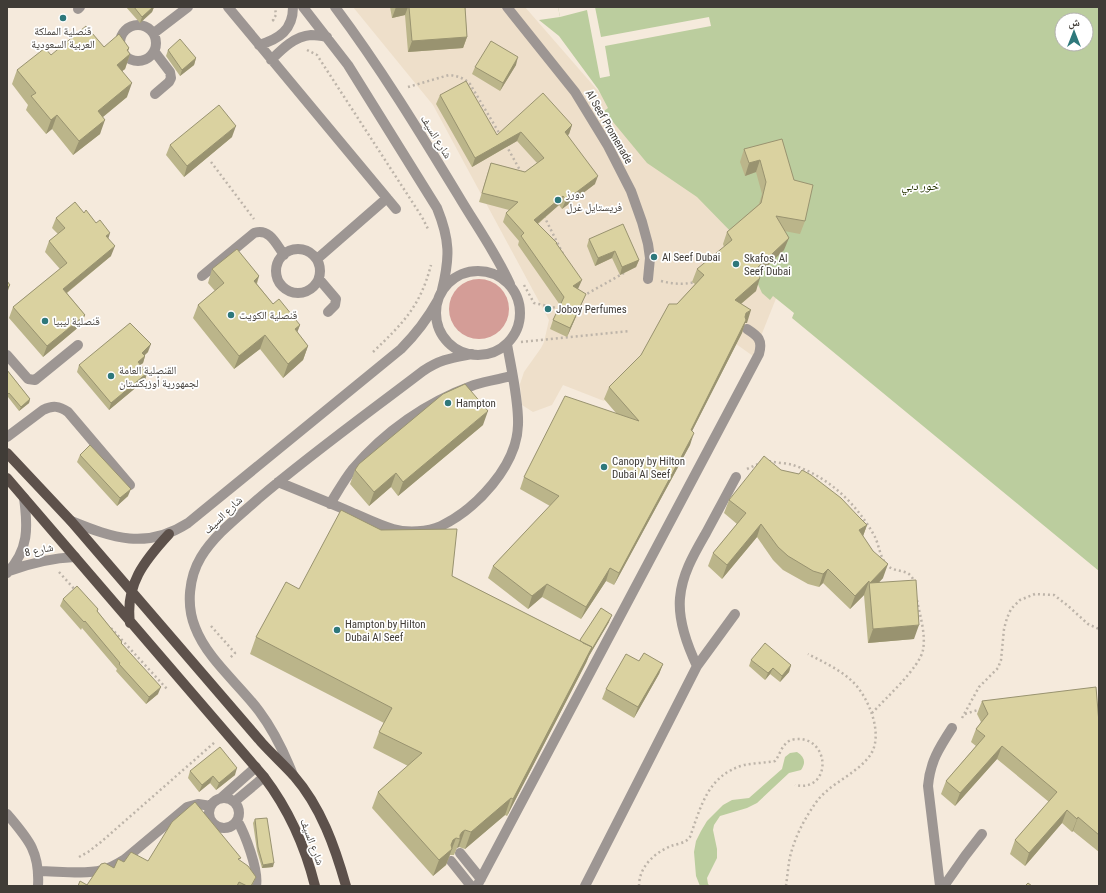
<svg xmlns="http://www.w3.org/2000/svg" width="1106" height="893" font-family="'Roboto Condensed','Noto Naskh Arabic',sans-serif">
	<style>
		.built { fill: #eedfca }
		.forest { fill: #d49d97 }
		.water { fill: #bbcd9e; fill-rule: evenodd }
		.pier { fill: #f5eadc }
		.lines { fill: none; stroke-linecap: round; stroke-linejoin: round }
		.path { stroke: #bdb4a9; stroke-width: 2.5; stroke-dasharray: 2 3; stroke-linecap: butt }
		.minor { stroke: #9d9693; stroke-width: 10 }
		.major { stroke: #5d514b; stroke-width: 10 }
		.wall { fill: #bbb58a }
		.shaded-wall { fill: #999370 }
		.building { fill: #dad2a0; stroke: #999370 }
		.poi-dot { fill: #2e787b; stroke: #fff; stroke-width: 1.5 }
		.labels { text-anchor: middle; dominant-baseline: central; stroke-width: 3.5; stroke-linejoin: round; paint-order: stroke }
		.poi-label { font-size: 11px; fill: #403c37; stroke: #fff; text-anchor: start }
		.street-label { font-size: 11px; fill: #403c37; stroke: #fff }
		.water-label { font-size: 12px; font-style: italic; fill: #253400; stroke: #fff }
	</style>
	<rect width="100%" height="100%" fill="#f5eadc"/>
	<path class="built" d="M353 7H525L653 154 817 196 753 356 712 327 646 361 604 401 563 385 552 405 533 412 522 405 520 384 524 372 541 348 544 342 549 320 433 105Z"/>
	<path class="forest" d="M449 309a30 30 0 1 1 60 0a30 30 0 1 1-60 0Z"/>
	<path class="water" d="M558 7H1099V571L792 318 794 313 773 296 770 300 762 293 736 237 697 197 647 163 604 111 608 108 598 89 559 36 539 20 560 17ZM1062 20H1086V44H1062Z
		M797 752C805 757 806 763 801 770L789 773 757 803 747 808 720 816 714 825 713 830 717 849V858L707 878 708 884 710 886H700L696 876 694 852 696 841 701 831 707 821 723 805 732 800 749 798 782 769 785 757 790 753Z"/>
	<path class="pier" d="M558 7H595L601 37 709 17 711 26 605 46 610 76 600 78 587 10 560 17Z"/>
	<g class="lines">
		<path class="path" d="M274 21 273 20 276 15 275 7
			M307 50 317 55 422 217 428 229
			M408 87 449 75C458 76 464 78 470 84L501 136
			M506 145 521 172
			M211 162 254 219
			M544 216 563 254
			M661 281C673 284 683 285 695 282
			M524 285 534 303 561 309
			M583 296 624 273
			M521 342 630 331
			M373 352C403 323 420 307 431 265
			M769 461C777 463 786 463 793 465 829 477 857 504 875 537 879 545 880 558 887 565 895 574 910 567 914 582
			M747 469 758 464
			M59 572 76 591
			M211 626 235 653 230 658
			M111 628 167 689
			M872 713C885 699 920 667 923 650 926 634 920 616 917 600
			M965 714 981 709
			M962 718 979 687 998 668 1001 660 1004 629 1007 618 1011 609 1020 600 1035 594 1054 595 1067 605 1088 624 1099 629
			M79 857 88 852 101 842 215 742
			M639 886C639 867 654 853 671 846 677 844 686 843 690 837 701 806 708 775 744 765 754 763 765 763 775 761 780 755 781 746 789 741 792 739 797 739 801 739 832 743 829 793 795 785
			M786 886C787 878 788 870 789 862 793 840 804 819 817 801 831 783 853 776 868 758 886 738 869 697 852 681 839 669 823 662 808 654"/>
		<path class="minor" d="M228 7 396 209
			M303 7 348 65 437 208C450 240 450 257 442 290
			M335 7C380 67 419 131 458 195 475 224 496 253 510 284
			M507 7 575 92 608 146 631 191 642 222 648 244 650 258 648 279
			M78 9 80 7
			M120 43a18 18 0 1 1 36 0a18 18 0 1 1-36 0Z
			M154 33 188 7
			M259 45C279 39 293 30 293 7
			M154 51 170 72 171 78 169 82 155 94
			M271 60C282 49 295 36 311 35 316 35 322 36 327 37
			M276 271a22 22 0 1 1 44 0a22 22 0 1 1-44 0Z
			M317 259 387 198
			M436 313a42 42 0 1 1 84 0a42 42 0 1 1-84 0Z
			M202 276 254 233C270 228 276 244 284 255
			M319 279 336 299 335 305 328 312
			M7 355 28 379 35 380 78 345
			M7 437 43 410C53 405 59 406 68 412L130 485
			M278 482C303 492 327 502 351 512 365 518 379 525 393 529 407 533 428 532 441 526 476 509 517 466 518 425 519 401 511 368 507 344
			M330 504C337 493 344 480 352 470 385 431 425 403 474 385 486 381 500 379 512 376
			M71 521C113 538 146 550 188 523L401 349C416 334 428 318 438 300
			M9 571C31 563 51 558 75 557
			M7 573C29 550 28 527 24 498
			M697 666C687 645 678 621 680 598 682 574 694 554 706 533 716 514 726 496 736 477
			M293 775C284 752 274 731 259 711 239 684 207 659 195 627 186 605 189 577 201 557 215 534 238 517 258 499 311 454 368 413 423 371 441 359 452 358 472 354
			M221 798 256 767
			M209 813a15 15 0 1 1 30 0a15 15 0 1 1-30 0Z
			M234 802 264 777
			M7 814C28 839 40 851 38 886
			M237 820C245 834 259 870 256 886
			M460 853 481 879
			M451 861 471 886
			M39 871C57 871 85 875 102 870 111 868 117 864 125 859L187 807 198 804 211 806
			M477 886 759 354C763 340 758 336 747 329
			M585 886 697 666 735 614
			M940 886 928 786C930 762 939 748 952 728
			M944 886 965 856 982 834"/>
		<path class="major" d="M7 453 71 521 262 743C272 754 284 765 294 776 321 807 335 847 346 886
			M7 478 264 777C289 810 305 846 315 886
			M130 623C125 585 144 561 169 534"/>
	</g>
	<path class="wall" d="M126 7H154L152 12 140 23Z
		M390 7H465L467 37 463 48 408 52 405 15 392 18Z
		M104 47 129 48 128 52 130 54 125 69 122 71 127 97 103 117 100 134 73 155 52 129 46 134 26 110 28 105 12 84 17 70 51 55Z
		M168 50 196 58 194 65 180 76 166 56Z
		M516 65 500 91 472 74 475 67Z
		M440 95 497 135 572 125 569 134 568 135 595 184 562 209 559 205 538 224 557 243 556 244 578 289 582 303 567 337 550 329 553 320 560 305 518 245 519 241 503 222 506 213 509 210 479 202 488 172 491 163 525 172 537 163 517 141 472 167 436 104Z
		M232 137 184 177 166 155 170 145Z
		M782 139 805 221 800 234 784 231V250L758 275 756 291 741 304 747 323H745L742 333 692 431 690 445 614 585 606 581 581 619 542 597 528 609 488 578 493 566 550 506 520 489 524 477 616 413 604 399 609 387 641 355 677 304 695 284 692 282 697 269 724 247 723 244 727 232 759 204 762 194 756 172 745 176 740 162 744 149Z
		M84 213 108 239 111 256 67 293 85 315 81 325 43 357 9 318 13 307 60 269 45 252 49 241 58 234 52 228 56 218Z
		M589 239 639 260 636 267 620 275 612 258 595 266 587 246Z
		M212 269 259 276 257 284 273 304 300 325 297 332 308 346 303 360 283 378 260 349 234 369 193 318 198 305 215 291 208 283Z
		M148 352 144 355 145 356 143 363 140 365 147 373 145 380 109 410 77 372 79 365Z
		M7 370 30 399 29 403 19 411 8 397 7 398Z
		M483 425 398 496 391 487 369 506 350 484 355 470Z
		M80 455 128 496 117 506 77 462Z
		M781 470 867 525 863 536 883 578 878 583 914 639 868 643 864 595 850 609 823 583 819 587 808 584 783 570 773 560 757 537 722 579 708 566 713 553 737 524 724 513 729 500Z
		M452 576 580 641 601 608 609 622 589 656 586 663 507 816 505 815 465 849 459 847 457 848 454 855H450L446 865 433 876 372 808 378 792 408 766 373 748 379 732 384 723 250 654 256 637 299 589Z
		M63 599 98 609V612L122 642V644L158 694 146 704 116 671 117 669 82 628 81 630 60 606Z
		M751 660 791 665 789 672 780 682 770 674 765 680 749 666Z
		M639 661 663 664 659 674 634 718 602 699 606 689Z
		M982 701 1099 723V852L1073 831 1072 832 1062 823 1025 866 1010 854 1015 840 1049 802 997 759 955 806 941 794 946 781 976 746 971 742 976 729 981 722 977 714Z
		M190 771 235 775 216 790 210 783 199 792 188 778Z
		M255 819 273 867 262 868 257 851 253 823Z
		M148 861H240L256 877 252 886H78L87 885 124 862Z"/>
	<path class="shaded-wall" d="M153 7H154L152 12 140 23 142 17Z
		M396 7H408L405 15 392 18Z
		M467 37 463 48 408 52 412 41Z
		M129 48 125 58 130 54 125 69 112 79 117 65 127 50Z
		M518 57 516 65 500 91 503 83Z
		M196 58 194 65 180 76 182 70Z
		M132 83 127 97 93 125 98 111Z
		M57 115 52 129 46 134 51 120Z
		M105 120 100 134 73 155 79 141Z
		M572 125 569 134 562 141 565 132Z
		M236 126 232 137 184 177 187 166Z
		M521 132 517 141 472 167 475 158Z
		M760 160 756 172 745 176 749 163Z
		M598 176 595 184 562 209 566 200Z
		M563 196 559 205 531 229 534 220Z
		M110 233 107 243 106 236Z
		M789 238 784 250 751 282 756 269Z
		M115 246 111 256 59 299 63 289Z
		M615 251 612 258 595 266 598 258Z
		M639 260 636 267 620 275 622 267Z
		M259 276 254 290V281Z
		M760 278 756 291 730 313 735 300Z
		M582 280 578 289 570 295 573 286Z
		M10 285 7 293V288Z
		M586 294 582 303 567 337 570 328Z
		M751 310 747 323H745L742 333 686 443 691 430 741 326 746 313Z
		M85 315 81 325 43 357 47 346Z
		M300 325 295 338V329Z
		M265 335 260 349 234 369 239 356Z
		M151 344 148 352 140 360 142 353Z
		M308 346 303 360 283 378 288 364Z
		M145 356 143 363 135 369 138 362Z
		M147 373 145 380 109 410 111 403Z
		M30 399 29 403 19 411 21 407Z
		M488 411 483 425 398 496 403 482Z
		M694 433 690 445 614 585 619 573Z
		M396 473 391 487 369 506 374 492Z
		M131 489 128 496 117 506 120 498Z
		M761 524 757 537 722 579 727 565Z
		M867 525 862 539 859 530Z
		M888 564 883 578 870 592V583Z
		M610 568 606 581 581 619 586 607Z
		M828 569 823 583 819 587 823 574Z
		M869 581 864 595 850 609 855 596Z
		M547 584 542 597 528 609 532 596Z
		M612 615 609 622 589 656 586 663 507 816 513 799 592 647Z
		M919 625 914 639 868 643 873 629Z
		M663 664 659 674 634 718 638 707Z
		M791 665 789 672 780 682 782 676Z
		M773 668 770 674 765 680 768 673Z
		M161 687 158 694 146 704 149 697Z
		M1002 746 997 759 955 806 960 793Z
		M237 768 235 775 216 790 219 783Z
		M213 776 210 783 199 792 202 785Z
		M511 798 505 815 465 849 471 832Z
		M1067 810 1062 823 1025 866 1029 853Z
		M1078 817 1073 831 1072 832 1077 819Z
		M465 830 459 847 457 848 460 839V835L462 832Z
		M456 838 446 865 433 876 439 860 453 840Z
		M274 863 273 867 262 868 263 865Z"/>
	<path class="building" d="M134 7H153L142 17Z
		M409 7H465L467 37 412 41Z
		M86 26 104 47 119 34 129 48 127 50 130 54 117 65 132 83 98 111 105 120 79 141 57 115 51 120 31 96 36 93 17 70 45 48 51 55Z
		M180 39 196 58 182 70 168 50Z
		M491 41 518 57 503 83 475 67Z
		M466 81 497 135 543 93 572 125 565 132 598 176 566 200 563 196 534 220 557 243H556L582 280 573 286 586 294 570 328 553 320 564 297 521 236 524 233 506 213 518 202 482 193 491 163 525 172 544 158 521 132 475 158 440 95Z
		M219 105 236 126 187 166 170 145Z
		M782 139 794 180 813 185 805 221 776 216 789 238 756 269 760 278 735 300 751 310 746 313 745 317 746 320 691 430 694 433 619 573 610 568 586 607 547 584 532 596 493 566 559 496 524 477 565 396 639 421 609 387 641 355 669 304H677L704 275 697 269 732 240 727 232 761 203 766 182 760 160 749 163 744 149Z
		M75 202 84 213 86 210 96 223 100 220 110 233 106 236 115 246 63 289 85 315 47 346 13 307 67 263 49 241 65 228 56 218Z
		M623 224 639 260 622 267 615 251 598 258 589 239Z
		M237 249 259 276 254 281 273 304 279 299 300 325 295 329 308 346 288 364 265 335 239 356 198 305 224 283 212 269Z
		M7 281 10 285 7 288Z
		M130 323 151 344 142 353 145 356 138 362 147 373 111 403 79 365Z
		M7 370 30 399 21 407 9 393 8 394 7 393Z
		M465 384 488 411 403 482 396 473 374 492 355 470 359 464 443 394Z
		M90 445 131 489 120 498 80 455Z
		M764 456 781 470 799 474 802 470 811 475 841 498 858 516 867 525 859 530 873 551 888 564 870 583 916 580 919 625 873 629 869 581 855 596 828 569 823 574 813 571 788 556 778 547 761 524 727 565 713 553 746 513 729 500Z
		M341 510 381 530 457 529 452 576 592 647 513 799 511 798 471 832 465 830 462 832 460 835V839L456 838 453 840 451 845 452 849 439 860 378 792 422 753 379 732 392 708 256 637 286 582 299 589Z
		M77 586 98 609 97 611 122 642 121 643 161 687 149 697 119 664 120 663 85 621 84 622 63 599Z
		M601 608 612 615 592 649V647L583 643 580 640Z
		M765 643 791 665 782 676 773 668 768 673 751 660Z
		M644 653 663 664 638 707 606 689 626 654 639 661Z
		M1096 687 1099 723V835L1078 817 1077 819 1067 810 1029 853 1015 840 1057 792 1002 746 960 793 946 781 985 736 976 729 988 714 982 701Z
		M220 747 237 768 219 783 213 776 202 785 190 771Z
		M195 802 241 858 238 859 248 866 256 877 251 886H247L239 882 237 886H78L80 881 87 885 101 864 105 863 114 868 118 859 124 862 131 852 148 861 172 822Z
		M267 818 274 863 263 865 258 847 255 819Z
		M1028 883 1032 886H1025Z"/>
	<g class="poi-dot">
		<circle cx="63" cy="18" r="4"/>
		<circle cx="558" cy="200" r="4"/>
		<circle cx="654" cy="257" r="4"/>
		<circle cx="736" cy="264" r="4"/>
		<circle cx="548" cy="309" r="4"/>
		<circle cx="231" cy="315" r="4"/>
		<circle cx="45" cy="321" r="4"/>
		<circle cx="111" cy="376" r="4"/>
		<circle cx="448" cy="403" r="4"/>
		<circle cx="604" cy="467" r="4"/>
		<circle cx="337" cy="630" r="4"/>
	</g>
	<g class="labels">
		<g class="poi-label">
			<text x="63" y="31" text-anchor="middle">قنصلية المملكة<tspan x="63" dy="13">العربية السعودية</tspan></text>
			<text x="566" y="194">دورز<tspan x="566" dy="13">فريستايل غرل</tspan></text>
			<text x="662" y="257">Al Seef Dubai</text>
			<text x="744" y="258">Skafos, Al<tspan x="744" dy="13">Seef Dubai</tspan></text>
			<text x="556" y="309">Joboy Perfumes</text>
			<text x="239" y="315">قنصلية الكويت</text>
			<text x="53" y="321">قنصلية ليبيا</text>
			<text x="119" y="370">القنصلية العامة<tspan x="119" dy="13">لجمهورية أوزبكستان</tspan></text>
			<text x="456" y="403">Hampton</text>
			<text x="612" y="461">Canopy by Hilton<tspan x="612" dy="13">Dubai Al Seef</tspan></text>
			<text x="345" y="624">Hampton by Hilton<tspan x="345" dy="13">Dubai Al Seef</tspan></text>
		</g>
		<g class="street-label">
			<text transform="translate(609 127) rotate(60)">Al Seef Promenade</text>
			<text transform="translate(436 137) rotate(58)">شارع السيف</text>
			<text transform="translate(223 515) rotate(-44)">شارع السيف</text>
			<text transform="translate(39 550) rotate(-12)">شارع 8</text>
			<text transform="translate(312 842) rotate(69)">شارع السيف</text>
		</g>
		<g class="water-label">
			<text x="920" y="186">خور دبي</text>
		</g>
	</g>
	<rect width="1106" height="893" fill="none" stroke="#403c37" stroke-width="16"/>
	<g transform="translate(1074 32)"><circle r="19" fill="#ffffff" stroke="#b3b1af"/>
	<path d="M0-3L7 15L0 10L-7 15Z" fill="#2e787b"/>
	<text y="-6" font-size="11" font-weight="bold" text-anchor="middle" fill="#403c37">ش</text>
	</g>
</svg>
